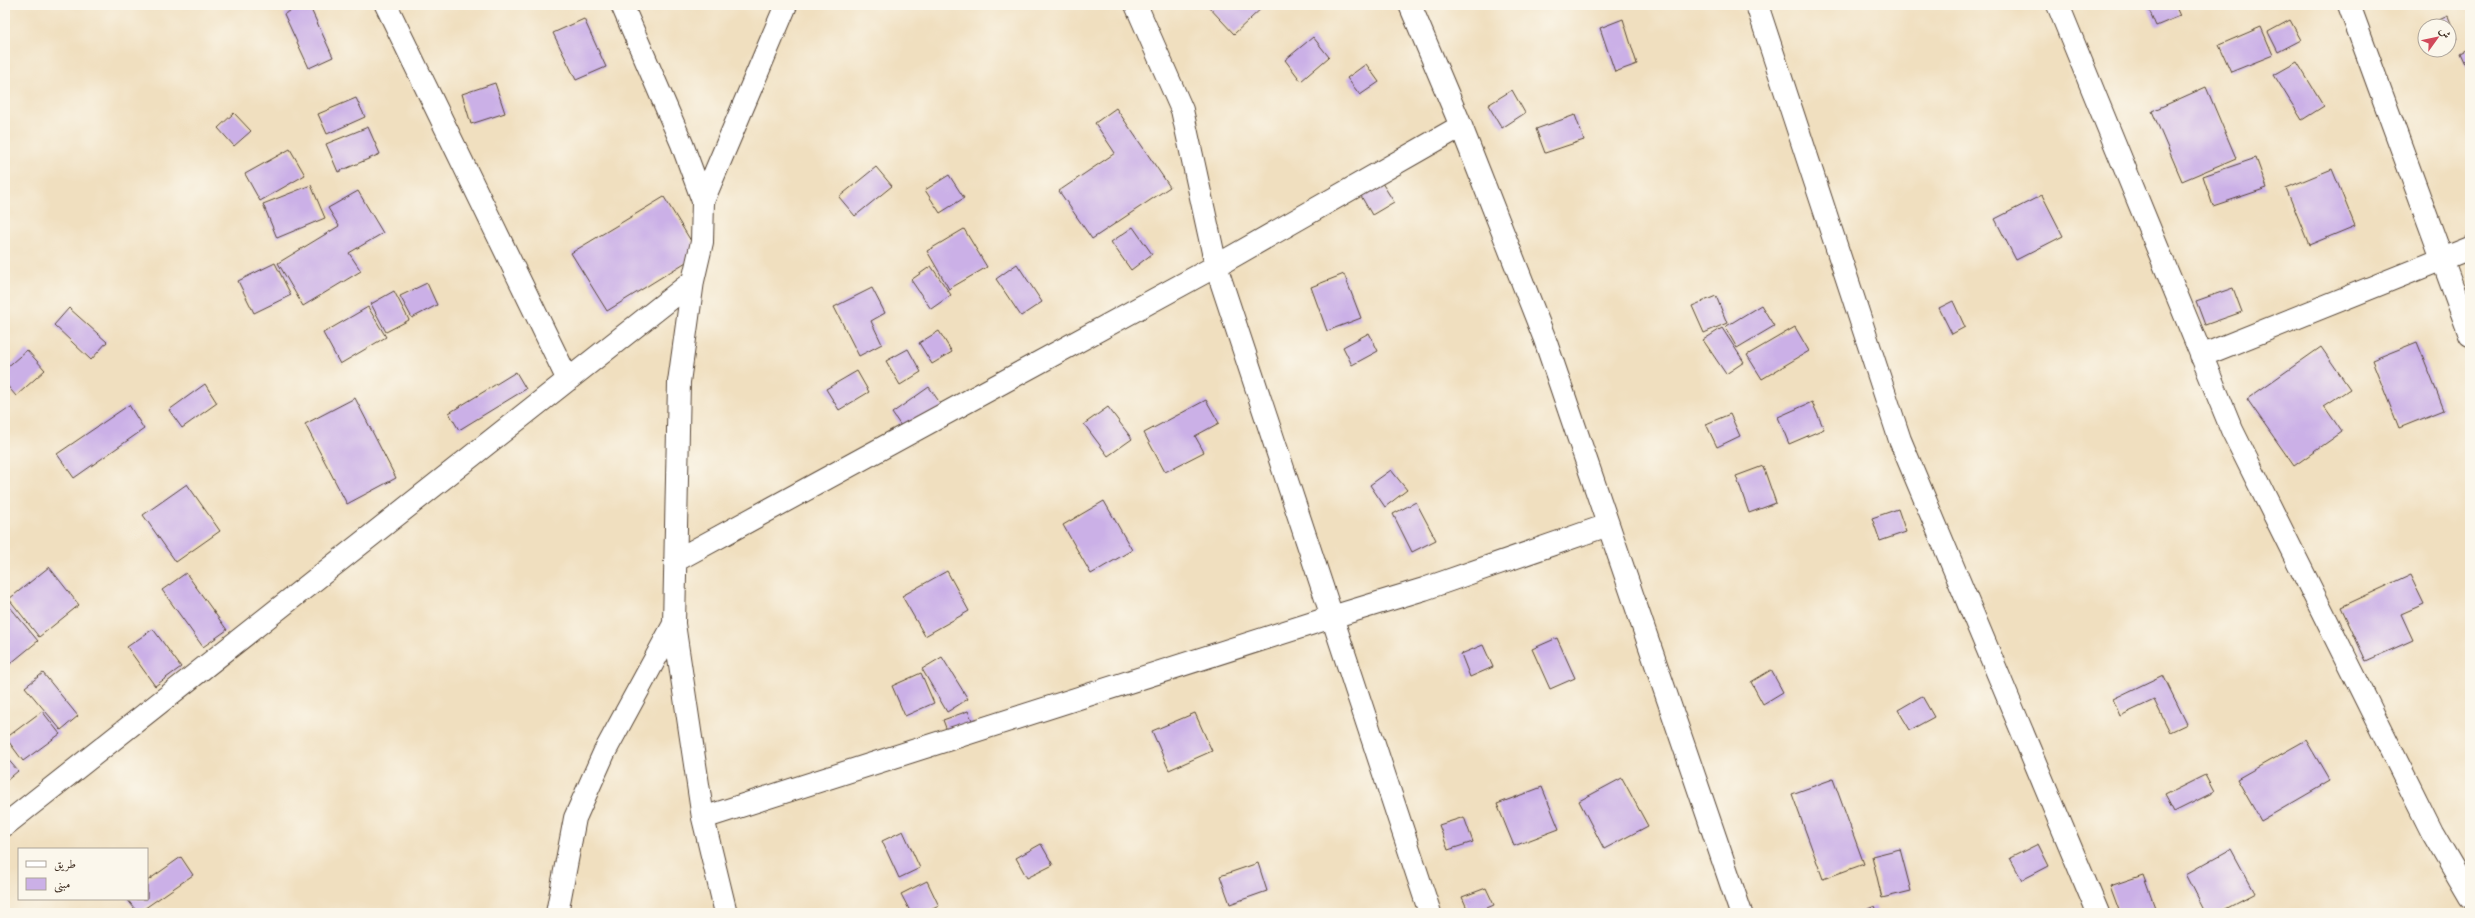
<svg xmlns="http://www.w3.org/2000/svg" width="2475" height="918" font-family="'IM FELL DW Pica',Amiri,serif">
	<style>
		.building { fill: #cbb0e7 }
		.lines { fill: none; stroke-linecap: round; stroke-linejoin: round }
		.minor-casing { stroke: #564536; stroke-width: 24 }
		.minor { stroke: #fff; stroke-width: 22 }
	</style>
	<rect width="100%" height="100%" fill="#fbf7ec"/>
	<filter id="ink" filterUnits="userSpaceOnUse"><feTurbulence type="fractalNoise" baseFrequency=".025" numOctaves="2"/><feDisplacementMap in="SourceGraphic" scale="8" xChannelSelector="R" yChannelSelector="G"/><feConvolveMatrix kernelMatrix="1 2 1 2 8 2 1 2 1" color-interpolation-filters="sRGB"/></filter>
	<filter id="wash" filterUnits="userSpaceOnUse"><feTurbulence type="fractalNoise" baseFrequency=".012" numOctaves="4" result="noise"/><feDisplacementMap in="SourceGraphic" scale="16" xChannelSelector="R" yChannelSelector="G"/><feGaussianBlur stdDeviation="0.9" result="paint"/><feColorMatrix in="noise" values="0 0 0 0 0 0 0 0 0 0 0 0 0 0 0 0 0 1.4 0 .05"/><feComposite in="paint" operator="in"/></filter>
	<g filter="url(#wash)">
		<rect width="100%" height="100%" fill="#f0dfbf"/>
		<g id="blocks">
			<path class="building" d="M303 5H309L333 57 309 68 284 14Z
				M1207 5H1265L1234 34Z
				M2147 5H2175L2180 16 2156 26Z
				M2448 16 2457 39 2449 43V26H2425V31L2423 27Z
				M584 19 606 67 576 80 553 33Z
				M1623 19 1637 64 1615 72 1600 28Z
				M2290 20 2301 40 2278 52 2268 32Z
				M2261 27 2273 55 2231 72 2219 45Z
				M1313 37 1329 57 1301 81 1285 60Z
				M2470 48V75L2460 53Z
				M2297 62 2324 106 2302 120 2274 75Z
				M1366 64 1379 82 1360 95 1347 78Z
				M495 83 505 113 471 124 462 94Z
				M2206 87 2236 158 2182 181 2152 111Z
				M1512 90 1525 113 1502 128 1488 105Z
				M356 98 365 117 327 134 318 114Z
				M1116 108 1170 187 1092 239 1059 191 1115 153 1095 123Z
				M234 113 251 131 234 146 218 128Z
				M1575 115 1584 140 1545 153 1536 129Z
				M368 127 380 154 338 172 326 144Z
				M290 149 305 175 260 201 245 174Z
				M2256 158 2267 188 2213 206 2203 176Z
				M876 167 892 186 855 216 839 197Z
				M2332 169 2355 226 2309 245 2286 188Z
				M949 175 964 198 940 213 925 190Z
				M1382 183 1394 202 1372 215 1361 196Z
				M311 185 325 218 277 238 263 204Z
				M358 191 383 233 349 253 361 271 303 306 278 263 339 226 328 208Z
				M2042 195 2063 236 2016 260 1995 219Z
				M664 197 699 254 607 311 571 253Z
				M1133 227 1152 254 1131 270 1111 242Z
				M964 229 987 267 949 289 927 251Z
				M275 263 291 295 254 313 238 281Z
				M1017 264 1042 302 1021 316 996 279Z
				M931 266 951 295 931 309 911 280Z
				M1344 274 1361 318 1327 331 1311 287Z
				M427 283 437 305 412 318 400 296Z
				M872 288 885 313 871 321 882 344 859 356 834 307Z
				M2233 288 2242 312 2205 325 2196 301Z
				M394 291 409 320 386 332 371 304Z
				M1716 296 1727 323 1704 333 1692 306Z
				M1953 301 1965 327 1952 334 1939 308Z
				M1761 305 1774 326 1737 348 1725 327Z
				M368 307 386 337 340 364 323 333Z
				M69 308 107 342 91 360 54 325Z
				M1795 327 1809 351 1762 379 1747 355Z
				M1722 328 1744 362 1726 374 1703 340Z
				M939 331 952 352 932 364 919 343Z
				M1369 333 1378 351 1352 365 1343 347Z
				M2417 342 2444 410 2399 428 2372 360Z
				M2321 347 2350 389 2324 406 2342 432 2294 466 2247 399Z
				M908 349 921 372 900 385 886 361Z
				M27 350 45 370 16 396 5 383V369Z
				M857 371 869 392 839 410 826 389Z
				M516 372 526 389 459 430 449 413Z
				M205 384 217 403 182 428 169 410Z
				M929 387 947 413 910 439 892 413Z
				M355 398 396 478 347 504 305 424Z
				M1206 400 1219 423 1195 436 1204 452 1165 472 1144 433Z
				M1812 402 1824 429 1789 444 1778 417Z
				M129 405 144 429 74 478 57 454Z
				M1108 407 1132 439 1108 456 1084 424Z
				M1730 414 1740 436 1717 447 1706 424Z
				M1763 466 1776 503 1749 513 1736 476Z
				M1391 470 1407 490 1385 507 1370 485Z
				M187 484 220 531 176 562 143 515Z
				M1104 501 1132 550 1091 574 1063 525Z
				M1416 502 1436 540 1412 552 1393 514Z
				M1898 509 1906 532 1880 541 1872 518Z
				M49 567 79 605 39 637 9 599Z
				M947 571 969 611 925 636 902 596Z
				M186 573 227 630 203 647 162 590Z
				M2410 575 2424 604 2401 614 2413 640 2366 661 2341 607Z
				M5 601 38 641 5 668Z
				M153 629 181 667 155 686 127 647Z
				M1557 638 1575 678 1550 689 1532 649Z
				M1483 645 1493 667 1470 677 1461 654Z
				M942 657 968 699 947 712 922 669Z
				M1771 670 1783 692 1763 704 1751 682Z
				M43 673 78 716 61 730 25 687Z
				M921 673 934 703 905 716 892 686Z
				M2163 675 2187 724 2170 732 2154 700 2120 716 2113 699Z
				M1922 696 1934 717 1910 730 1898 710Z
				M42 711 60 734 23 761 6 738Z
				M968 711 978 734 952 744 943 720Z
				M1195 713 1212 751 1169 770 1152 731Z
				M2306 740 2330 781 2261 821 2237 779Z
				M5 756 18 771 5 782Z
				M2205 775 2214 792 2174 812 2165 795Z
				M1622 778 1648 826 1604 849 1579 801Z
				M1833 779 1864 864 1823 879 1792 794Z
				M1542 787 1559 829 1514 846 1497 804Z
				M1464 817 1473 842 1448 850 1439 825Z
				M903 831 920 868 899 878 882 841Z
				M1041 844 1053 865 1027 878 1016 858Z
				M2038 844 2049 866 2022 880 2010 858Z
				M1900 849 1911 891 1882 898 1872 856Z
				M2231 849 2255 893 2217 913H2206L2186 874Z
				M181 857 193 875 138 913 127 899H147V881Z
				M1258 863 1267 891 1230 904 1220 876Z
				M2143 875 2157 913H2120L2110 886Z
				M927 881 939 906 924 913H911L901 894Z
				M1486 888 1494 905 1475 913H1469L1462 897Z
				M1875 906 1878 913H1858Z"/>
		</g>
	</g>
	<g filter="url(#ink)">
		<use href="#blocks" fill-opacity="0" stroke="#564536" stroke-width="1"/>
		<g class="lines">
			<g class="minor-casing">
				<path id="minor" d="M386 5 568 380
					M622 5 682 144 703 201
					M1136 5 1182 110 1216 266 1430 913
					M1410 5 1461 126 1544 337 1741 913
					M1757 5 1900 440 2098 913
					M2058 5 2232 430 2432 832 2470 897
					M2349 5 2470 335
					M2201 356 2470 248
					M675 561 1216 266 1461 126
					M703 818 1332 617 1424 589 1608 525
					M5 825 693 281
					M557 913 575 818 604 753 674 624
					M726 913 703 818 674 624 679 382 693 281 702 242 703 201 786 5"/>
			</g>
			<use href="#minor" class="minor"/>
		</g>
	</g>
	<rect width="2475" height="918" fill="none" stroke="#fbf7ec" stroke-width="20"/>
	<rect x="18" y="848" width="130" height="52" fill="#fbf7ec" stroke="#aea59a"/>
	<rect x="26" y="861" width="20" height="6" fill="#ffffff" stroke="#aea59a"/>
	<text x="54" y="868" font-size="12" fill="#3b2a1e">طريق</text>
	<rect x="26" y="878" width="20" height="12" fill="#cbb0e7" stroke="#aea59a"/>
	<text x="54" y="888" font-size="12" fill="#3b2a1e">مبنى</text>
	<g transform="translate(2437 38) rotate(57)"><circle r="19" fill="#fbf7ec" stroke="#aea59a"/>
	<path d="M0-3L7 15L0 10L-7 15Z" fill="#d1495b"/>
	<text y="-6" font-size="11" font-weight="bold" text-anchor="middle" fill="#3b2a1e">ش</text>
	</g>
</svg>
